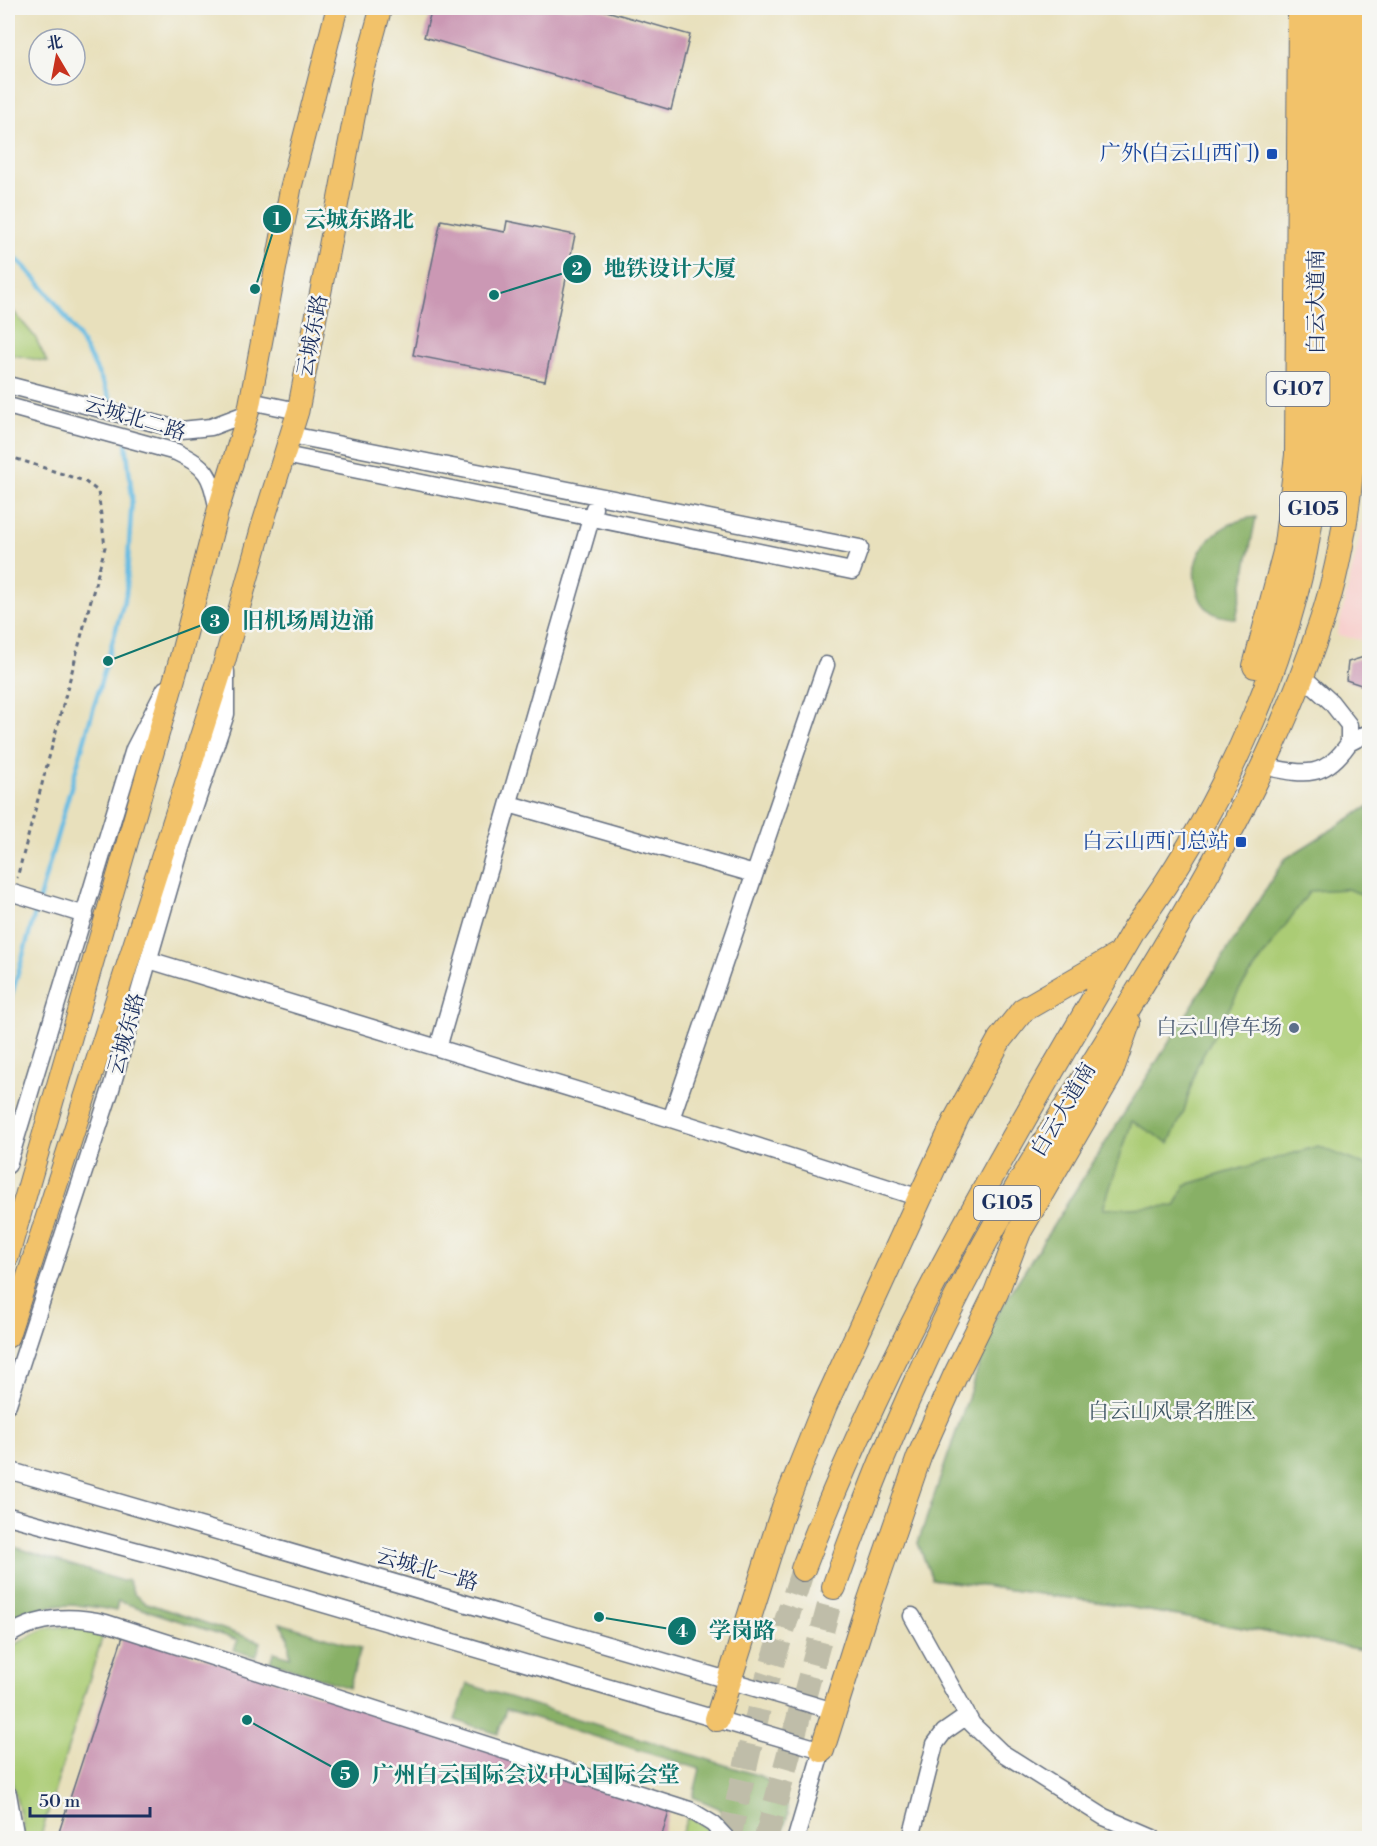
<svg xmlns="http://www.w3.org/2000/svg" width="1377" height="1846" font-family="'Libre Bodoni','Noto Serif SC',serif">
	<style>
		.built { fill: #f7d0ce }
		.green { fill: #abcc74; stroke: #637e69; stroke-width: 1.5 }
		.forest { fill: #88b066; stroke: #527062; stroke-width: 1.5 }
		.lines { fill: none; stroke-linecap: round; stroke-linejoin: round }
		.stream { stroke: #66bce3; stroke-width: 4.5 }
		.building { fill: #cb98b4 }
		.highway-tunnel { stroke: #bfbda9; stroke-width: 24; stroke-dasharray: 24 12; stroke-linecap: butt }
		.minor-casing { stroke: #636d7f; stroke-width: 19 }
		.major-casing { stroke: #636d7f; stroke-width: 23 }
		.highway-casing { stroke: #636d7f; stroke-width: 26 }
		.path { stroke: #636d7f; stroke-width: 3; stroke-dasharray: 4.5 4.5; stroke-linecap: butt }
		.minor { stroke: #fff; stroke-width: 16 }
		.major { stroke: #f2c26a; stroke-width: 21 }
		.highway { stroke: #f2c26a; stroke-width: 24 }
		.transit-dot { fill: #1a4fb4; stroke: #f6f6f2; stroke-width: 2 }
		.service-dot { fill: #5c6f8a; stroke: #f6f6f2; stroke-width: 2 }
		.labels { text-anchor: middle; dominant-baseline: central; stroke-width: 5; stroke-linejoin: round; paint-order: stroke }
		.shield { fill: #f6f6f2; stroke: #5d6b8a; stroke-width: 1.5 }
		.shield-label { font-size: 20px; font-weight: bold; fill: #1b2f5e }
		.transit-label { font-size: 21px; fill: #164399; stroke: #f6f6f2; text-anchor: end }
		.street-label { font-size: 21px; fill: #1b2f5e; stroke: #f6f6f2 }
		.service-label { font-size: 21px; fill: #4e5e75; stroke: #f6f6f2; text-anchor: end }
		.park-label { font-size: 21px; fill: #3f5664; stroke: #f6f6f2 }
		.leader { fill: none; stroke: #0f766e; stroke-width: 2 }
		.callout-dot { fill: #0f766e; stroke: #f6f6f2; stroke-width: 2 }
		.mark-label { font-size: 18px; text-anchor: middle; font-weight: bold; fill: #fff }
		.callout-label { font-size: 22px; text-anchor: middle; font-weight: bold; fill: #0f766e; stroke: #f6f6f2; stroke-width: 5; stroke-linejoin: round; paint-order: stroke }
	</style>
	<rect width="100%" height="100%" fill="#f6f6f2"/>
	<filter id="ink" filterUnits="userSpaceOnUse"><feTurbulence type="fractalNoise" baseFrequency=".0167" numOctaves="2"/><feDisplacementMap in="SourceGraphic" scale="12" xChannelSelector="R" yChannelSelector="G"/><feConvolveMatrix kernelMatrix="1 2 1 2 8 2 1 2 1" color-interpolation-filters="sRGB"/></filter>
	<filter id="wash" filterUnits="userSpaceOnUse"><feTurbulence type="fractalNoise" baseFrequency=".008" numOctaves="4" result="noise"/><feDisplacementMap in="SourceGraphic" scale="24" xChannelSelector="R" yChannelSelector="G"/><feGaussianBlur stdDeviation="1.35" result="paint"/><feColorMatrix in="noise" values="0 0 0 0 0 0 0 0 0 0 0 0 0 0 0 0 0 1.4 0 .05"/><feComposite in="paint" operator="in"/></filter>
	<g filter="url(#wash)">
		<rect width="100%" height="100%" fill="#e8e0bc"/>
		<path class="built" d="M1369 496V642L1337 635Z"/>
		<path class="green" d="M8 305 35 337 47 362 8 354Z
			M1369 806V1651L1112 1604 932 1579 918 1543 996 1316 1285 859Z
			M64 1627 90 1628 104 1632 40 1838H23V1825L8 1766V1648L46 1628Z
			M687 1818 694 1819 719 1838H680Z"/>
		<path class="forest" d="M1256 517 1236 619C1229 617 1219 617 1213 613 1202 606 1199 598 1196 586 1187 548 1222 521 1256 517Z
			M1369 806V897L1347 889 1310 891 1240 989 1197 1066 1184 1111 1169 1143 1132 1121 1103 1209 1175 1206 1185 1185 1318 1146 1369 1167V1651L1112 1604 932 1579 918 1543 996 1316 1285 859Z
			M8 1545 122 1581 128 1580 134 1594 144 1602 261 1642 256 1657 234 1650 238 1640 118 1601 116 1611C76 1602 45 1602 8 1621Z
			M280 1623 361 1648 349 1688 270 1661 274 1652 290 1657 288 1637Z
			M467 1684 760 1776 784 1791 788 1814 781 1838H743L719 1808 693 1797 700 1769 506 1709 498 1734 455 1720Z"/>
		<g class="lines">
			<path class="stream" d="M8 251C57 295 88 347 114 407
				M8 1008 126 594 132 497 126 443"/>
		</g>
		<g id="blocks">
			<path class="building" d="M432 8H596L690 35 671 110 424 37Z
				M441 220 505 232 507 221 575 235 545 381 413 355Z
				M1370 655V688L1346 680 1348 662Z
				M124 1633 671 1806 661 1838H57Z"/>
		</g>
	</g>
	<g filter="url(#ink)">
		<use href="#blocks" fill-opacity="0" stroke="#636d7f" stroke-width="1.5"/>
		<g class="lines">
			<path class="highway-tunnel" d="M729 1838 762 1695 803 1569
				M766 1838 834 1587"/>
			<g class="minor-casing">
				<path id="minor" d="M8 385 181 430 211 427 248 413
					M250 401 298 411
					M8 406 176 452C210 468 210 476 218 510
					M285 455 852 571 860 548 291 435
					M1349 743 1370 732
					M1262 766C1303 774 1323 781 1349 743V725L1331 702 1302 676
					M509 804 754 874
					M13 893 85 915
					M149 960 671 1119 920 1198
					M438 1048 594 508
					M671 1119 826 665
					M8 1165 134 749 165 689
					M8 1404 111 1089 181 848 226 714V671
					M8 1470 834 1711
					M8 1516 190 1565 822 1750 796 1838
					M912 1616 972 1724 1001 1752 1104 1817 1153 1838
					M8 1636C37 1616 72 1615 106 1623L690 1810 713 1824 726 1838
					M8 1794 16 1838
					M911 1838 935 1744 944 1732 967 1716"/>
			</g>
			<g class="major-casing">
				<path id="major" d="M8 1257 180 659 218 510 248 413 291 187 337 8
					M8 1337 225 660 262 526 298 411 361 81 381 8"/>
			</g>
			<g class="highway-casing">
				<path id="highway" d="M1328 508 1333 461 1335 382 1338 8
					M1255 666 1285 552 1297 455 1300 8
					M803 1569C889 1343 1014 1136 1135 928 1226 804 1304 633 1315 478L1320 8
					M834 1587C878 1460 938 1322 1006 1206 1118 1015 1253 832 1322 620 1358 511 1356 394 1357 281 1358 190 1359 99 1360 8
					M717 1719 784 1507 825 1405 957 1117 1000 1039 1023 1010 1120 954
					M822 1750 863 1620 919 1457 955 1376 996 1293 1019 1232 1110 1075 1128 1023"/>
			</g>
			<path class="path" d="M8 360V362
				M8 456 84 481 98 491 105 547 17 878"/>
			<use href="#minor" class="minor"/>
			<use href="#major" class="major"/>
			<use href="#highway" class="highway"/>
		</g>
	</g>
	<g class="transit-dot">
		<rect x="1266" y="148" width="12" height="12" rx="3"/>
		<rect x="1235" y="836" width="12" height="12" rx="3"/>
	</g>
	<circle class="service-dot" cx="1294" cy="1028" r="6"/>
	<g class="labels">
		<g class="shield">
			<rect x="1266.5" y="372" width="63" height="34" rx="4.5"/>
			<rect x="1280" y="492" width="66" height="34" rx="4.5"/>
			<rect x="974" y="1186" width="66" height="34" rx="4.5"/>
		</g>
		<g class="shield-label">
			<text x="1298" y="389">G107</text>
			<text x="1313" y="509">G105</text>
			<text x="1007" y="1203">G105</text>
		</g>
		<g class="transit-label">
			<text x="1260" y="154">广外(白云山西门)</text>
			<text x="1229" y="842">白云山西门总站</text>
		</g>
		<g class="street-label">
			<text transform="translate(1317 302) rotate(-90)">白云大道南</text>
			<text transform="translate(313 336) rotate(-79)">云城东路</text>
			<text transform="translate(135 419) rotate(17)">云城北二路</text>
			<text transform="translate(127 1034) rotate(-74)">云城东路</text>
			<text transform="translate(1064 1110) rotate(-59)">白云大道南</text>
			<text transform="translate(427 1570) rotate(16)">云城北一路</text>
		</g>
		<g class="service-label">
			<text x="1282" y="1028">白云山停车场</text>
		</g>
		<g class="park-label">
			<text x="1172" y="1412">白云山风景名胜区</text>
		</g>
	</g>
	<path class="leader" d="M255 289L277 219M494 295L577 269M108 661L215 620M599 1617L682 1631M247 1720L345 1774"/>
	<g class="callout-dot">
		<circle cx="255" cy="289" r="6"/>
		<circle cx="494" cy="295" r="6"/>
		<circle cx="108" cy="661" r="6"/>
		<circle cx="599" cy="1617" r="6"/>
		<circle cx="247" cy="1720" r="6"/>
		<circle cx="277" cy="219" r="15"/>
		<circle cx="577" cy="269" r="15"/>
		<circle cx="215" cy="620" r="15"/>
		<circle cx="682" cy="1631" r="15"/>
		<circle cx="345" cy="1774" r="15"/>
	</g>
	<g class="mark-label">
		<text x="277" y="225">1</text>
		<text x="577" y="275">2</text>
		<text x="215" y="627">3</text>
		<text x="682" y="1637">4</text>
		<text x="345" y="1780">5</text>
	</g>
	<g class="callout-label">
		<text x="359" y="227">云城东路北</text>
		<text x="670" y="276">地铁设计大厦</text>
		<text x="308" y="628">旧机场周边涌</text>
		<text x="742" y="1638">学岗路</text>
		<text x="526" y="1782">广州白云国际会议中心国际会堂</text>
	</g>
	<rect width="1377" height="1846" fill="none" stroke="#f6f6f2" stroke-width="30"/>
	<g transform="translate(57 57) rotate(350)"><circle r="28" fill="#f6f6f2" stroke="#9ea6b7" stroke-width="1.5"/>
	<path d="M0-4.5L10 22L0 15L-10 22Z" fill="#c8321e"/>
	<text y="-9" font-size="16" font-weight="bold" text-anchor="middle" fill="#1b2f5e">北</text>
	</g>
	<path d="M30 1807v9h120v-9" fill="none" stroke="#1b2f5e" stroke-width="3"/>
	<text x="39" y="1807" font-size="18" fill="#1b2f5e" stroke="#f6f6f2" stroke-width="4.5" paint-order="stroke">50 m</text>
</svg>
